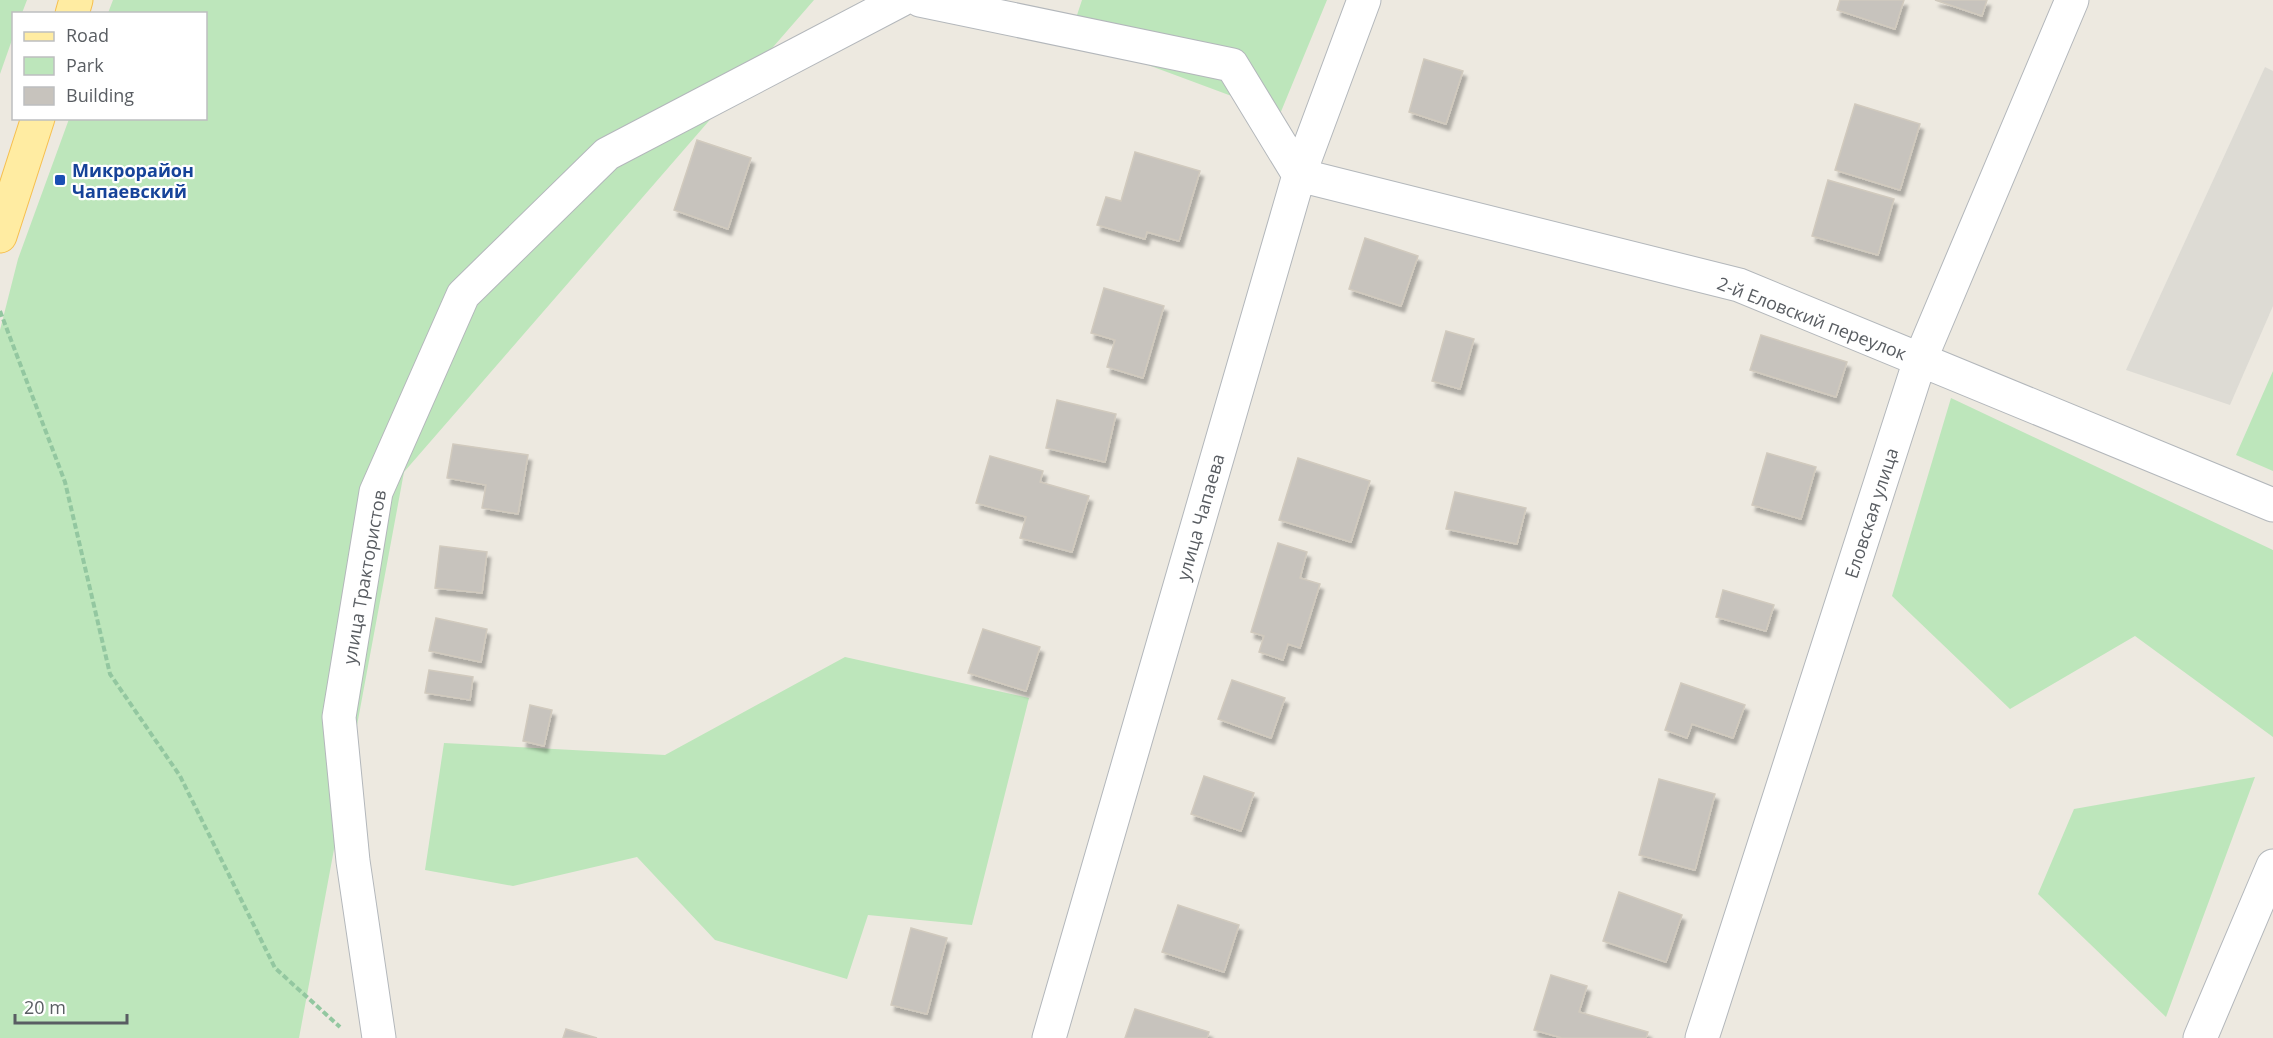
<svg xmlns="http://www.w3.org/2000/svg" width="2273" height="1038" font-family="'Open Sans',sans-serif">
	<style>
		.industrial { fill: #dddbd4 }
		.green { fill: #bde6bb }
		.building { fill: #c7c3bd; stroke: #d1cabe; stroke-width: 1.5; filter: url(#shadow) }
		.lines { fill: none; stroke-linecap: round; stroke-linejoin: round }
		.minor-casing { stroke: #b3b7bb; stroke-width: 35 }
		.major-casing { stroke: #f6bf4f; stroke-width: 35 }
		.path { stroke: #93c7a0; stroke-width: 4; stroke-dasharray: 6 3; stroke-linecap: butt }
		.minor { stroke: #fff; stroke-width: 33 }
		.major { stroke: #ffeca2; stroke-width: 33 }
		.transit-dot { fill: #1a4fb4; stroke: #fff; stroke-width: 2 }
		.labels { text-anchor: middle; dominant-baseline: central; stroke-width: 4.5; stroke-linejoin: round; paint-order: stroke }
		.transit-label { font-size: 18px; font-weight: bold; fill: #164399; stroke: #fff; text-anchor: start }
		.street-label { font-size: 18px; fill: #595d62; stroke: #fff }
	</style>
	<defs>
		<filter id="shadow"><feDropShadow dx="3.5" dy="6" stdDeviation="1.5" flood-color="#0004"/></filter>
	</defs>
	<rect width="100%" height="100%" fill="#ede9e0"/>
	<path class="industrial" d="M2265 67 2273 71V306L2230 405 2126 370Z"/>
	<path class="green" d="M0 0H27L22 13 14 14 13 37 0 74Z
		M113 0H814L404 472 299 1038H0V330L18 259 69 119 206 118V14L108 13Z
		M1082 0H1327L1280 114 1070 36Z
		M2273 371V471L2236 455Z
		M1951 398 2273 550V737L2135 636 2010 709 1892 596Z
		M845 657 1029 698 972 925 868 915 847 979 715 940 637 857 513 886 425 870 444 743 665 755Z
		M2255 777 2166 1017 2038 894 2074 809Z"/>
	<path class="building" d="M1840 0H1904L1895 29 1837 10Z
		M1935 0H1987L1982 16Z
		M1424 59 1463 71 1446 124 1409 112Z
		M1855 104 1920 124 1900 190 1835 170Z
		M697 140 751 158 728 229 674 210Z
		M1135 152 1200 171 1179 241 1147 232 1145 239 1097 225 1106 197 1121 201Z
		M1828 180 1894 199 1878 255 1812 236Z
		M1365 238 1418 256 1401 306 1349 289Z
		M1104 288 1164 306 1143 378 1107 367 1115 340 1091 333Z
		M1446 331 1474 339 1460 389 1432 381Z
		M1761 335 1847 362 1836 397 1750 370Z
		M1057 400 1116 414 1105 462 1046 448Z
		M453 444 528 455 518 514 482 508 486 485 447 478Z
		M1767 453 1816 467 1801 519 1752 505Z
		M990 456 1043 471 1040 482 1089 496 1072 552 1020 538 1026 517 976 503Z
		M1298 458 1370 481 1351 542 1279 520Z
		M1455 492 1526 508 1517 544 1446 529Z
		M1278 543 1307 552 1300 578 1320 584 1300 648 1288 644 1283 660 1259 652 1264 636 1251 632Z
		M440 546 487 552 482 593 435 588Z
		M1723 590 1774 605 1766 631 1716 617Z
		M436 618 487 629 481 662 429 651Z
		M983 629 1040 647 1026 691 968 673Z
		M429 670 473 677 470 700 425 693Z
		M1232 680 1285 698 1271 738 1218 719Z
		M1681 683 1745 705 1733 738 1692 724 1687 738 1665 730Z
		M530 705 552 710 544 746 523 741Z
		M1204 776 1254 793 1241 831 1191 814Z
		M1659 779 1715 794 1695 870 1639 855Z
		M1619 892 1682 915 1666 962 1603 941Z
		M1178 905 1239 925 1224 972 1162 952Z
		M911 928 947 938 927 1014 891 1005Z
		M1551 975 1587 986 1579 1012 1648 1032 1646 1038H1562L1534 1030Z
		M1135 1009 1209 1032 1207 1038H1125Z
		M566 1029 597 1038H563Z"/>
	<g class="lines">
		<g class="minor-casing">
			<path id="minor" d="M920 0 1232 65 1299 175 1739 285 2273 505
				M379 1038 353 861 339 717 376 492 463 295 607 154 901 0
				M1049 1038 1299 175 1364 0
				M1702 1038 1920 360 2072 0
				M2200 1038 2273 866"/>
		</g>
		<g class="major-casing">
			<path id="major" d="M72 14 76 0
				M0 236 38 118"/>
		</g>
		<path class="path" d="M0 311 65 482 110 674 180 776 275 968 340 1027"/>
		<use href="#minor" class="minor"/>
		<use href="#major" class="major"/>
	</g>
	<rect class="transit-dot" x="54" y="174" width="12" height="12" rx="3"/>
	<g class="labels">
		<g class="transit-label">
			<text x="72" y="170">Микрорайон<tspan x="72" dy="21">Чапаевский</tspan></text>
		</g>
		<g class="street-label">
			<text transform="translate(1812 318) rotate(21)">2-й Еловский переулок</text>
			<text transform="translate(1871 513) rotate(-72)">Еловская улица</text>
			<text transform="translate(1200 517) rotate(-74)">улица Чапаева</text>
			<text transform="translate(364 577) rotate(-80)">улица Трактористов</text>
		</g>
	</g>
	<rect x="12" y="12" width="195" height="108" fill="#ffffff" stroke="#bdbec0" stroke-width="1.5"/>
	<rect x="24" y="32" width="30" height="9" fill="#ffeca2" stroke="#bdbec0" stroke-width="1.5"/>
	<text x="66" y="42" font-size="18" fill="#595d62">Road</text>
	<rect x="24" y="57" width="30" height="18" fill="#bde6bb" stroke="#bdbec0" stroke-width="1.5"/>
	<text x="66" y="72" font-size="18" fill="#595d62">Park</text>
	<rect x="24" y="87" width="30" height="18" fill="#c7c3bd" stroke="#bdbec0" stroke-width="1.5"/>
	<text x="66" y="102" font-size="18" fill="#595d62">Building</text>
	<path d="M15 1014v9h112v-9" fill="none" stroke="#595d62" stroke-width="3"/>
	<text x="24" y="1014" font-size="18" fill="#595d62" stroke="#ffffff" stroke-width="4.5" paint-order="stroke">20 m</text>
</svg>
